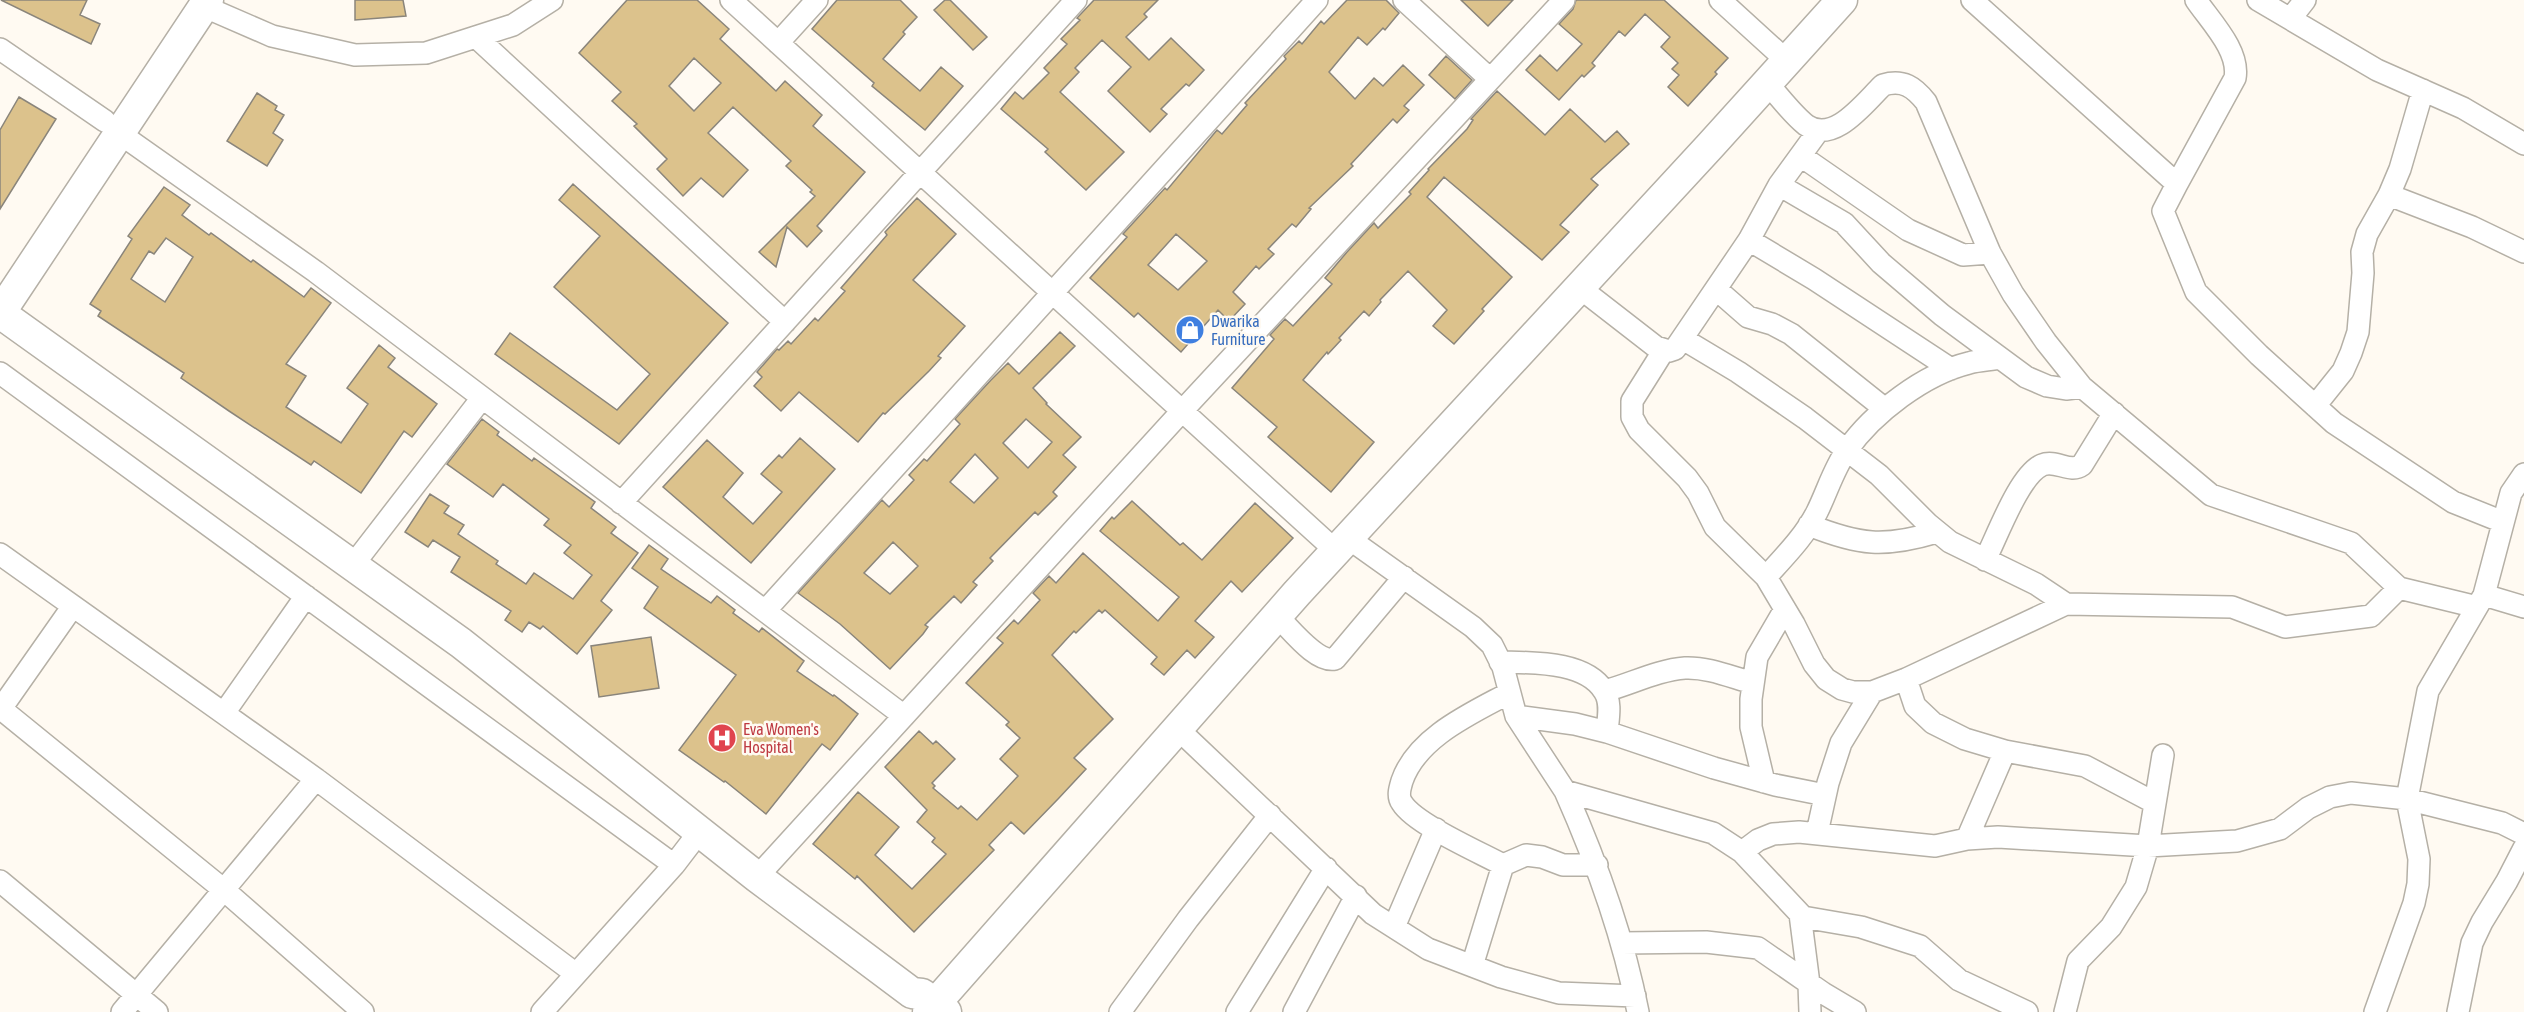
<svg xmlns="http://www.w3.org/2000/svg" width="2524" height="1012" font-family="'Asap Condensed',sans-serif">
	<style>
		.building { fill: #dcc28c; stroke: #8a857b; stroke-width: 1.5; fill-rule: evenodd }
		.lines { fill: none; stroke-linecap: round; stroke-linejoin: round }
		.street-casing { stroke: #b5b0a6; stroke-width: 24 }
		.secondary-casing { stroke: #b5b0a6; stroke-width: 33 }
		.street { stroke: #fff; stroke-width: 21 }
		.secondary { stroke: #fff; stroke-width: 30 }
		.labels { text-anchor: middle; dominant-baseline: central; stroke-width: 5; stroke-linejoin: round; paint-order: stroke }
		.shop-label { font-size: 16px; fill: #366cbe; stroke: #fffaf2; text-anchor: start }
		.health-label { font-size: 16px; fill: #be3a42; stroke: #fffaf2; text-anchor: start }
	</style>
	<rect width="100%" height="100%" fill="#fffaf2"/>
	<path class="building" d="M1 0H87L80 15 100 24 91 44Z
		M355 0H403L406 16 355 20Z
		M627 0H697L729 29 720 39 776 91 785 81 822 115 813 126 865 172 817 226 822 231 807 247 787 227 776 267 759 252 815 196 810 192 812 190 786 166 791 161 733 107 708 133 748 170 723 197 701 178 683 196 657 169 667 159 634 126 637 124 612 101 621 92 579 53ZM694 58 721 83 694 111 669 86Z
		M837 0H900L917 17 903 32 905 34 883 59 920 91 941 67 963 86 925 130 872 86 874 83 812 29Z
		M945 0H950L987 37 973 50 934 10Z
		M1094 0H1158L1144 14 1147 17 1126 37 1149 60 1171 38 1204 70 1189 86 1186 84 1161 109 1167 114 1150 132 1108 91 1131 67 1102 40 1075 68 1079 72 1060 92 1124 152 1086 190 1045 152 1048 149 1001 109 1015 92 1023 99 1049 73 1044 68 1067 44 1061 39 1080 20 1077 18Z
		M1347 0H1386L1399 13 1385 30 1383 28 1367 45 1358 37 1329 72 1355 99 1374 78 1383 86 1403 65 1424 85 1404 106 1409 110 1397 123 1393 119 1351 164 1353 166 1309 208 1311 209 1296 227 1292 224 1268 249 1274 254 1259 269 1256 266 1233 292 1245 304 1229 321 1218 310 1181 352 1138 313 1134 317 1090 278 1127 237 1123 234 1165 188 1167 190 1217 130 1222 134 1247 105 1245 103 1286 59 1284 56 1299 41 1302 44 1321 21 1324 24ZM1176 234 1207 261 1178 290 1148 265Z
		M1461 0H1513L1488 26Z
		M1576 0H1664L1728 58 1715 72 1717 74 1688 106 1668 87 1679 75 1672 69 1678 63 1661 47 1670 37 1645 14 1625 36 1619 31 1592 63 1595 66 1584 77 1582 75 1559 100 1526 70 1540 55 1557 71 1582 44 1559 24 1573 9Z
		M1446 56 1472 80 1455 99 1429 75Z
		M1497 91 1545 135 1570 109 1605 142 1617 131 1629 144 1591 179 1598 185 1560 225 1569 232 1542 260 1444 177 1427 197 1512 277 1482 309 1484 311 1454 344 1433 326 1447 310 1408 271 1380 300 1381 302 1369 316 1364 311 1339 338 1341 340 1328 354 1327 352 1303 380 1374 442 1331 492 1268 437 1277 427 1232 388 1274 339 1270 335 1285 319 1293 326 1332 284 1325 278 1347 252 1374 223 1378 228 1411 194 1409 192 1429 170 1428 169 1467 129 1473 120 1471 119Z
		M257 93 277 106 275 110 284 115 273 133 283 140 267 166 227 141Z
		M19 97 56 119 0 209V130Z
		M573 184 728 323 619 444 495 354 510 333 617 410 650 374 554 287 600 236 559 200Z
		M164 187 190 205 182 215 209 235 211 233 251 262 253 260 304 297 311 288 331 303 286 364 306 376 286 407 341 443 368 404 347 388 379 345 395 358 388 367 437 404 412 437 404 431 361 493 314 461 311 465 229 411 181 378 184 373 98 316 101 311 90 304 132 239 128 236ZM166 238 193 257 165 302 131 279 149 251 154 254Z
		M917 198 956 234 913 280 965 326 938 356 941 358 929 371 885 414 883 413 858 442 799 392 781 411 754 386 762 377 757 372 777 349 779 350 788 341 791 344 815 318 818 321 845 291 841 288 887 235 885 232Z
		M1060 332 1075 346 1033 388 1047 403 1046 404 1081 437 1063 455 1076 467 1053 492 1057 496 1038 515 1035 512 990 558 993 561 973 582 977 585 961 603 954 596 925 625 928 627 923 634 890 669 840 624 798 593 882 500 889 507 914 480 909 475 924 459 927 461 960 424 955 419 991 380 1008 363 1019 374ZM1026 419 1052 442 1028 468 1003 443ZM975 454 998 478 974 503 950 482ZM893 542 918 566 890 594 864 573Z
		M482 419 499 432 497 435 532 461 534 458 595 502 591 508 616 527 611 533 638 553 601 601 612 610 577 654 543 626 540 629 529 622 522 632 505 620 511 611 451 572 460 557 433 540 428 547 405 532 430 494 449 506 444 513 464 525 458 534 498 561 496 564 526 584 534 573 573 599 592 575 564 553 571 545 544 525 549 519 503 484 493 497 447 464Z
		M800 438 835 469 751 563 663 487 707 440 743 473 723 497 753 524 782 492 761 474 779 455 782 458Z
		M1132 501 1180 545 1183 543 1202 560 1255 503 1293 538 1242 592 1231 581 1195 621 1214 637 1195 658 1187 650 1164 675 1151 664 1157 657 1105 610 1102 613 1099 610 1076 633 1074 631 1052 655 1113 719 1074 758 1086 769 1058 799 1024 834 1011 822 989 845 994 850 914 932 857 876 855 879 813 844 858 792 899 827 875 855 912 889 946 854 932 842 935 838 917 822 927 810 885 767 919 731 933 744 936 741 955 759 932 783 935 786 933 788 958 809 961 806 977 820 1018 776 1000 759 1020 738 1006 725 1009 722 966 683 1003 643 997 638 1014 620 1018 624 1040 600 1033 593 1049 576 1056 583 1083 553 1158 621 1179 597 1100 531 1112 517 1114 519Z
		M649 545 668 559 661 569 711 603 717 596 735 610 733 613 759 632 762 628 804 661 797 671 833 696 834 695 858 714 830 750 822 744 766 814 725 781 724 782 679 750 736 675 644 608 658 587 632 568Z
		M651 637 659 688 599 697 591 646Z"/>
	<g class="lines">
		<g class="street-casing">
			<path id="street" d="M731 0 1336 551
				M1404 0 1490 79
				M1720 0 1787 61
				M1972 0 2177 184 2163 211 2196 292 2259 355 2334 423 2453 502 2503 522
				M2258 0 2377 70 2463 108 2524 144
				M203 6 272 36 355 55 426 53 513 25 552 0
				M2291 18 2305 0
				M476 37 785 322
				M778 43 817 0
				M0 49 105 121
				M1767 83C1779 96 1792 114 1806 125 1834 145 1865 102 1883 85 1903 79 1914 87 1926 102L1990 253 2013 294 2046 342 2082 387 2211 495 2351 543 2399 588 2477 607
				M119 133 316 272 904 716
				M1801 156 1908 230 1963 255 1990 253
				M2177 184 2235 78C2240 51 2211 22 2196 0
				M1779 185 1844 223 1881 263 1942 315 2026 377 2047 386 2066 389 2082 387
				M2389 195 2472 227 2524 252
				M1749 240 1814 279 1951 369
				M1580 288 1656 347 1669 351 1675 349 1749 240 1779 185 1819 130
				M1716 289 1748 317 1772 324 1791 334 1885 409
				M1683 339 1738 372 1805 418 1879 475 1928 524 1950 542 2036 584 2066 604
				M1664 350 1632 401V417L1639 430 1687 478 1698 493 1715 527 1766 577 1794 624 1814 664 1826 679 1842 689 1853 692H1872L1906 679 2066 604 2232 607 2285 627 2371 616 2399 588
				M0 373 674 865
				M2315 406 2343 371 2351 353 2358 332 2363 273 2362 252 2367 234 2389 195 2400 169 2423 90
				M621 503 1076 0
				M1809 525C1859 545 1884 548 1937 532
				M1348 538 1473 627 1492 645 1503 667 1516 716 1565 791 1713 833 1742 852 1803 917 1861 927 1920 946 1959 980 2027 1012
				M0 554 316 779 576 974
				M1985 560C1997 537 2019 475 2042 465 2056 459 2070 474 2082 465L2114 413
				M353 565 482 398
				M1766 577C1784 557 1805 536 1817 512 1827 492 1834 468 1847 450 1873 413 1924 374 1969 363 1979 360 1990 360 2000 358
				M2484 595 2524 607
				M765 611 1317 0
				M1277 616C1291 629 1316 663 1335 659L1404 577
				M1500 662C1530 663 1585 660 1604 691 1612 702 1608 719 1607 732
				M1906 679 1915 706 1933 723 1965 739 2005 751 2085 766 2155 803
				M1605 691C1631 684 1658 670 1685 668 1708 667 1731 677 1753 683
				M0 708 224 890 363 1012
				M0 710 73 606
				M224 713 306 596
				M1516 716 1575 724 1607 732 1714 768 1775 785 1825 795
				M1179 730 1373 914 1428 949 1501 977 1559 993 1635 996
				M1764 782 1751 727V699L1757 657 1785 609
				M1565 791C1597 863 1623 935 1638 1012
				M1817 833 1828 783 1841 743 1872 692
				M1967 839 2005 751
				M1742 852 1758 840 1773 834 1799 832 1935 846 1967 839 1998 837 2148 846 2237 841 2280 829 2308 808 2330 797 2351 793 2407 799 2502 823 2524 834
				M1503 865C1479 852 1415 824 1402 803 1397 796 1400 788 1402 781 1417 737 1472 713 1509 693
				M757 877 1182 411 1564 0
				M0 881 157 1012
				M1800 914 1809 984 1810 1012
				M1394 927 1436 829
				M1622 943 1706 942 1758 948 1823 993 1855 1012
				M1472 966 1503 865 1526 855 1542 857 1563 865H1597
				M122 1012 316 779
				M542 1012 674 865 700 831
				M1120 1012 1188 919 1270 815
				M1237 1012 1326 868
				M1294 1012 1356 896
				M2065 1012 2078 961 2111 927 2136 887 2148 846 2163 755
				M2375 1012 2414 903 2418 884 2419 859 2407 799 2428 691 2484 595 2511 493 2524 474
				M2458 1012 2472 943 2482 922 2507 881 2524 848"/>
		</g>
		<g class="secondary-casing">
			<path id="secondary" d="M0 313 461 643 757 877 912 993 922 994 946 1012
				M0 313 208 0
				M928 1012 1297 593 1710 146 1842 0"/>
		</g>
		<use href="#street" class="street"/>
		<use href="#secondary" class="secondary"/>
	</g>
	<defs>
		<g id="shop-disc" transform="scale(1.5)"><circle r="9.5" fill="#3f7fe0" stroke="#fffaf2"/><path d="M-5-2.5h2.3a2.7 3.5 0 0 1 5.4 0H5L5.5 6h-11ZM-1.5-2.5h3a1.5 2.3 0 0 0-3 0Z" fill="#fff"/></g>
		<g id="hospital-disc" transform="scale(1.5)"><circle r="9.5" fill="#e0444e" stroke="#fffaf2"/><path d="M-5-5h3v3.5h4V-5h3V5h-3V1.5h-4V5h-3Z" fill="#fff"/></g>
	</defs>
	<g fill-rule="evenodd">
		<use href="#shop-disc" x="1190" y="330"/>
		<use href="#hospital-disc" x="722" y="738"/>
	</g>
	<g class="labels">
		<g class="shop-label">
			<text x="1211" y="321">Dwarika<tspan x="1211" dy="18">Furniture</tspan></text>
		</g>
		<g class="health-label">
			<text x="743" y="729">Eva Women's<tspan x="743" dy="18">Hospital</tspan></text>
		</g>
	</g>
</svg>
